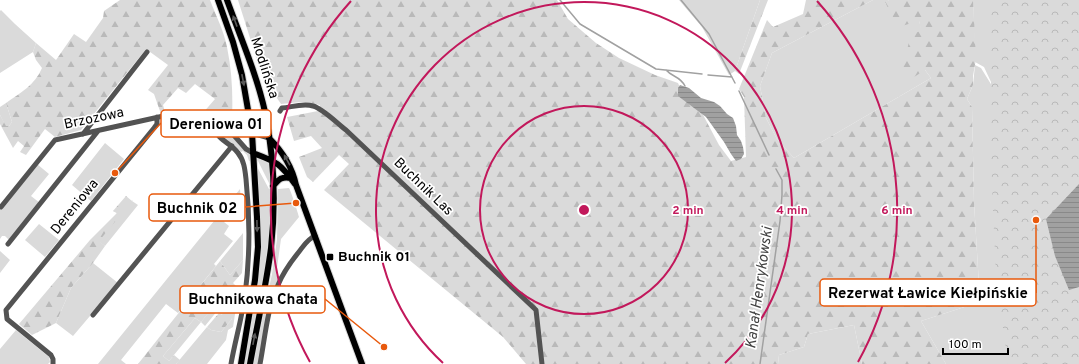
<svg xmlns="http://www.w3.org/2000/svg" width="1079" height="364" font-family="Overpass,sans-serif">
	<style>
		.grass { fill: #dadada }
		.forest { fill: url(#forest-firs) }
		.park { fill: url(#park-crowns) }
		.water { fill: url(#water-rules) }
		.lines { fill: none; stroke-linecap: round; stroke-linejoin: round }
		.stream { stroke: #a1a1a1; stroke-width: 1.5 }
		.major-casing { stroke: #dbdbdb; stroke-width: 8 }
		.minor { stroke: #535353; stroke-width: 5 }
		.major { stroke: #000; stroke-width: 6 }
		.oneway { fill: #595959 }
		.ring { fill: none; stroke: #c2185b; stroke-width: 2 }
		.poi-dot { fill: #000; stroke: #fff; stroke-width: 1.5 }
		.labels { text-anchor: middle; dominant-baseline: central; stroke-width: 3.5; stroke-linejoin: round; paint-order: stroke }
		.street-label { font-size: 14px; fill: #000; stroke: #fff }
		.poi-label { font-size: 14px; font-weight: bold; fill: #000; stroke: #fff; text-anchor: start }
		.water-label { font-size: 15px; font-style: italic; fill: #424242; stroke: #fff }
		.centre { fill: #c2185b; stroke: #fff; stroke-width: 2 }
		.ring-label { font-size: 12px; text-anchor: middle; font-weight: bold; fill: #c2185b; stroke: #fff; stroke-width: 3.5; stroke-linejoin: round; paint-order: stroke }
		.leader { fill: none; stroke: #e8590c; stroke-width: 1.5 }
		.callout-dot { fill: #e8590c; stroke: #fff; stroke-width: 1.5 }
		.callout { fill: #fff; stroke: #e8590c; stroke-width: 1.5 }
		.callout-label { font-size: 15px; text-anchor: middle; font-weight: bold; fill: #000 }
	</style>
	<defs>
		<pattern id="forest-firs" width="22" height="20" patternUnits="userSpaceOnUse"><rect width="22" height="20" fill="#dadada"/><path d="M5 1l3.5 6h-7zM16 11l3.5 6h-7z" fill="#b9b9b9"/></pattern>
		<pattern id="park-crowns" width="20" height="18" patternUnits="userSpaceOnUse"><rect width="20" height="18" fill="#dadada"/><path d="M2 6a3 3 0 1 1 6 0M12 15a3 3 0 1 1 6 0" fill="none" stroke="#b9b9b9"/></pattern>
		<pattern id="water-rules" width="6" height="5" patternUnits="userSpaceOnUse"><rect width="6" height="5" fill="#a1a1a1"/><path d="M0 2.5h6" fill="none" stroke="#898989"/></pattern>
	</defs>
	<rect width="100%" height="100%" fill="#fff"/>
	<path class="grass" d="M679 0H760L735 71 729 75 702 27Z
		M873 0H889L885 3 919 21 922 31 925 70 931 78 794 158 777 139 766 118 760 86 772 53Z
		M973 0H997L991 82 984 67 975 62Z
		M1 10 15 24 36 43 33 52 0 73V11Z
		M975 65 981 68 994 89 1012 364H946L921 321 980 302 974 202 972 107 967 99 973 85Z
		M6 103 12 122 9 126 6 127 0 115V107Z
		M220 128C231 129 235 142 242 148 244 151 247 153 250 155L251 161H249L247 155 243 151 241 152C235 145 223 140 219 131Z
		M105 143 124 159 91 201 72 185Z
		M256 156 269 162 270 185 258 161H256Z
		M37 164 49 174 31 196 40 203 9 240 5 236H2L0 239V210Z
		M256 165 269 189H271C271 249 258 306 246 364H244C251 325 259 285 260 245 262 218 258 191 256 165Z
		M289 188C291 191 298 213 299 217L281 239 276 275 279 277 271 297 258 364H253L272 274 277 239 278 189Z
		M240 189 241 200 224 222 229 226 224 234 233 241 214 264 216 266 178 313 166 304 121 360 126 364H98Z
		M133 200 132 201 138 205 105 246 98 241 117 213 113 211Z
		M39 224 59 240 45 257 25 240Z
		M243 233V260L230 275 220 261Z
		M0 251 10 260 0 273Z
		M93 263 118 283 73 336 56 323 71 288Z
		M239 289 233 327 228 330 226 340 207 364H176L207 327 211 330 221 332 232 319C227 315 223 316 219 313Z
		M218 301 222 305 205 326 201 322 169 361 163 356 195 318 201 322Z
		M854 325 862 364H778L779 355 804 347 808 334Z
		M16 330 49 357 50 362 48 364H0V349Z"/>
	<path class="forest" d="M120 0H210C216 16 224 31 227 47 232 71 233 95 232 119L202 114 215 99 195 84 186 93 178 88 163 105 165 112 161 114 154 94 148 90 168 65 146 49 81 130 55 137 45 129 26 155 20 152 24 146 18 141 13 148 0 124V115L6 126H9L12 122 6 103C20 93 35 85 42 68L36 60 33 52 36 43 56 60 74 34 86 42 103 18 104 11Z
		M238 0H557L568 19 596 43 619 58 655 75 678 83 681 90 701 111 719 145 731 161 746 157 744 97 739 89 767 20 773 27 803 14 806 0H873L772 53 760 86 766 118 777 139 794 158 931 78 925 70 911 79 902 70 911 34 921 31 919 21 898 27 885 2 889 0H973L976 59 973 76V85L967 99 972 107 974 202 980 302 921 321 946 364H862L854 325 808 334 804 347 779 355 778 364H526L503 337 324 190 349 164 339 155 313 182 307 177 299 157 322 148 311 136 294 141 287 117 318 111 320 105 301 102 281 104 262 76Z
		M760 0H768L739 74 735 71Z
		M126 196 132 201 133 200 99 241 105 246 93 263 71 288 56 323 32 335 19 324 90 240 117 213 113 211Z
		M243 260 242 273 233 283 237 287 222 305 218 302 201 322 195 318 163 356 169 361 174 355 180 360 176 364H138L220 261 230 275Z
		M219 313 222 315H229L232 319 221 332 211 330 207 327Z"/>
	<path class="park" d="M991 0H1079V364H1008L996 277 991 163Z"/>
	<path class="water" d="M680 85 689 88 701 98 714 102 720 106 727 114 733 118 736 126 737 135 741 141 743 147 744 154 741 159 736 161 731 154 724 142 706 117 678 96V88Z
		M1079 184V287L1069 290 1055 256 1046 219Z"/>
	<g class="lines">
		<path class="stream" d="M560 0 580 24 656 69 702 74
			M681 0 709 34 735 83
			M666 70C672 77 680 76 685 86
			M708 75 732 77
			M739 91 769 155
			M760 364 780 221 782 195V180L776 169"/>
		<g class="major-casing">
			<path id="major" d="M218 0 233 42 242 75 252 133 257 217 258 247 255 280 241 364
				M227 0C240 36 257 75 265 112 274 156 276 203 271 248 266 287 257 325 250 364
				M269 138C283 152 292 166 296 185L362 364
				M253 153C277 162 280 163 295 184
				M273 186C279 179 282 176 291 178"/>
		</g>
		<path class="minor" d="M280 111 282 108C292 107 303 103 313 106 322 108 338 124 346 130L536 310 542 364
			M217 120C211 140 229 140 238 153 244 160 245 170 246 179 250 217 250 257 245 295 242 318 235 341 231 364
			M224 124 246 149 253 153
			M83 134 147 52
			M1 207 55 140 177 113 209 117 241 130 269 138
			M8 244 98 131
			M93 315 232 146
			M53 364V359L51 355 7 319 6 310 154 128 157 124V117
			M260 364C265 338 267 309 278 285 283 273 290 263 298 253 303 247 307 239 315 236"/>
		<use href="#major" class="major"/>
	</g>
	<defs><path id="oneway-solid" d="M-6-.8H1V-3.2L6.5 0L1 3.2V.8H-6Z"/></defs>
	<g class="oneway">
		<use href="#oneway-solid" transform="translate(235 21) rotate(-110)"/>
		<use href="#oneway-solid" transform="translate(243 80) rotate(79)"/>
		<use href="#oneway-solid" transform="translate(287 160) rotate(-119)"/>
		<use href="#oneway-solid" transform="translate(257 226) rotate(89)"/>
		<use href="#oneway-solid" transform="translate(254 339) rotate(-79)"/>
	</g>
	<g class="ring">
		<circle cx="584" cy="210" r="104"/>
		<path d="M443 363A208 208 0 1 1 725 363"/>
		<path d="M310 362A313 313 0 0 1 351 1M817 1A313 313 0 0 1 858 362"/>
	</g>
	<rect class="poi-dot" x="326" y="253" width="8" height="8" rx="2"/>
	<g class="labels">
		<g class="street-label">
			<text transform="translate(264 68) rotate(72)">Modlińska</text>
			<text transform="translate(94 119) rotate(-12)">Brzozowa</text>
			<text transform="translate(423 187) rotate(44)">Buchnik Las</text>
			<text transform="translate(75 207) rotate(-51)">Dereniowa</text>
		</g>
		<g class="poi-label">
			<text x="338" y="257">Buchnik 01</text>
		</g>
		<g class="water-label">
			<text transform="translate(760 288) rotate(-82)">Kanał Henrykowski</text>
		</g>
	</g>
	<circle cx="584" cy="210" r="6" class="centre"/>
	<g class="ring-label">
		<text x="688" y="214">2 min</text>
		<text x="792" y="214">4 min</text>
		<text x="897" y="214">6 min</text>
	</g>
	<path class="leader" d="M115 173L161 123M296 203L245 207M1036 220L1036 293M384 347L325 299"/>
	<g class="callout-dot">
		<circle cx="115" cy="173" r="4"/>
		<circle cx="296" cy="203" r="4"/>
		<circle cx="1036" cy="220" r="4"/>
		<circle cx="384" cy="347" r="4"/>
	</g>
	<g class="callout">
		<rect x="161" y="110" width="110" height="27" rx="4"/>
		<rect x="149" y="194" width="96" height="27" rx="4"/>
		<rect x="820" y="279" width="216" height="27" rx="4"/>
		<rect x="180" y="286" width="145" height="27" rx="4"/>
	</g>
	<g class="callout-label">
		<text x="216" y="129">Dereniowa 01</text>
		<text x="197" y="213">Buchnik 02</text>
		<text x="928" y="298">Rezerwat Ławice Kiełpińskie</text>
		<text x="253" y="304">Buchnikowa Chata</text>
	</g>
	<path d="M943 348v6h65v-6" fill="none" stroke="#000000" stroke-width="2"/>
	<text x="949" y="348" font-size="12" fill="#000000" stroke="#ffffff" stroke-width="3" paint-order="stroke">100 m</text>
</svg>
